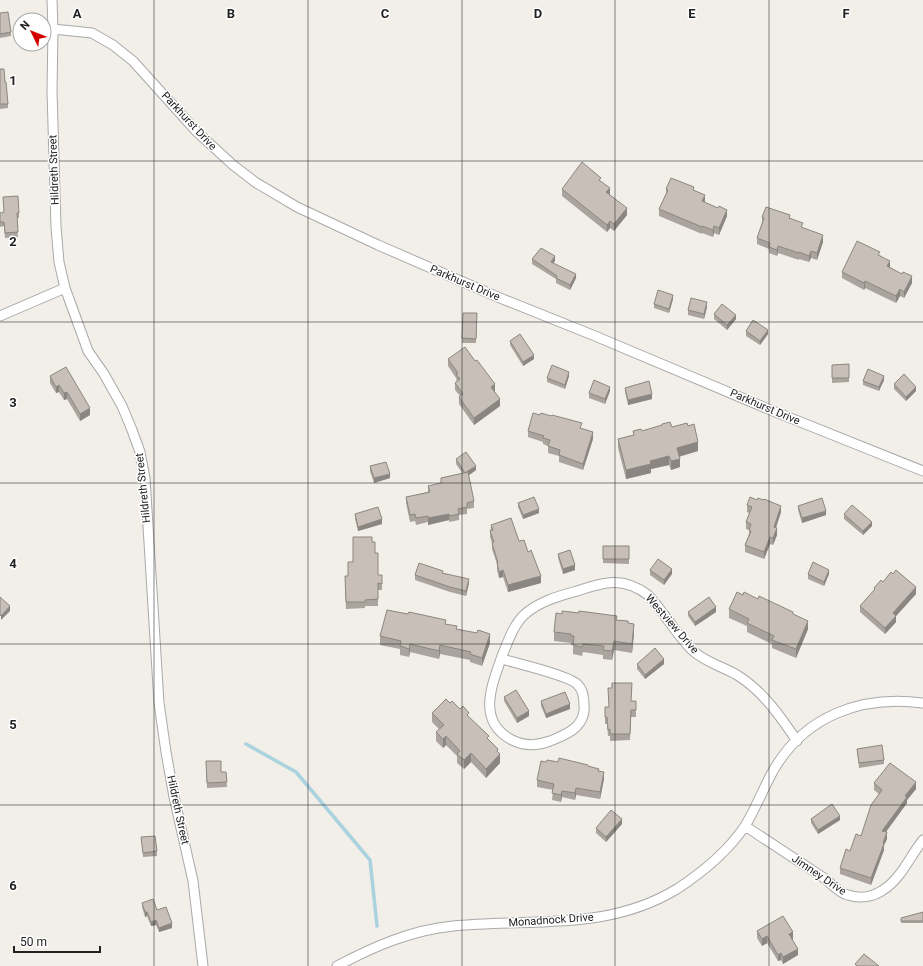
<svg xmlns="http://www.w3.org/2000/svg" width="923" height="966" font-family="Roboto,sans-serif">
	<style>
		.lines { fill: none; stroke-linecap: round; stroke-linejoin: round }
		.stream { stroke: #aad3df; stroke-width: 3.5 }
		.minor-casing { stroke: #a9a9a9; stroke-width: 11 }
		.minor { stroke: #fff; stroke-width: 9 }
		.wall { fill: #aba49e }
		.shaded-wall { fill: #8b8681 }
		.building { fill: #c7bfb8; stroke: #8b8681 }
		.grid { fill: none; stroke: #222; stroke-width: 1; stroke-opacity: 0.55 }
		.labels { text-anchor: middle; dominant-baseline: central; stroke-width: 3; stroke-linejoin: round; paint-order: stroke }
		.street-label { font-size: 11px; fill: #222; stroke: #fff }
		.grid-label { font-size: 13px; text-anchor: middle; font-weight: bold; fill: #222; stroke: #fff; stroke-width: 3; stroke-linejoin: round; paint-order: stroke }
	</style>
	<rect width="100%" height="100%" fill="#f2efe9"/>
	<g class="lines">
		<path class="stream" d="M246 744 296 772 370 860 377 926"/>
		<g class="minor-casing">
			<path id="minor" d="M52 0 53 29 52 91 56 227 59 262 65 288 88 351 104 374 122 406 132 430 140 452 145 478 159 703 166 752 174 797 193 881 203 966
				M53 29 92 33 113 45 133 61 197 132 233 165 255 182 297 207 378 245 500 298 595 336 773 411 923 471
				M0 316 65 288
				M502 659C515 663 571 676 578 685 583 690 584 698 584 705 585 713 582 721 576 727 569 734 559 737 550 741 537 746 524 746 512 740 476 721 492 685 502 656 508 642 513 625 525 614 540 601 559 596 577 591 604 582 623 576 648 595 664 612 676 634 692 650 706 663 722 666 737 675 763 691 780 716 797 741
				M745 826C771 843 797 860 824 878 832 884 839 893 848 895 860 899 873 897 883 890 901 879 910 856 923 840
				M337 966C373 947 411 930 453 926 531 918 606 932 677 889 703 872 728 851 745 826 756 808 763 789 773 771 805 715 862 695 923 703"/>
		</g>
		<use href="#minor" class="minor"/>
	</g>
	<path class="wall" d="M0 13 11 32V36L0 38Z
		M0 69 5 82 8 104V108L0 109Z
		M601 182 610 195 627 215 614 231 610 228 607 232 562 196V189Z
		M666 189 694 191 705 202 727 216 719 235 714 233 713 237 702 233V234L659 216V209L666 194Z
		M0 213H19V218H17L18 237 5 238 4 226 0 227Z
		M762 217 790 218 823 242 817 260 811 258 809 262 799 259V260L778 253 777 256 769 253V249L757 244V238L762 223Z
		M880 255 890 267 912 283 904 298 900 296 896 303 865 288 864 290 842 278V272Z
		M532 259 555 261 553 263 576 278 570 290 556 283V279L532 264Z
		M673 299 669 313 654 308V304Z
		M707 307 704 319 688 315V310Z
		M463 313H477L476 343H462Z
		M714 314 736 319 727 330 714 319Z
		M746 331 768 334 760 345 746 336Z
		M510 341 534 359 523 366 510 345Z
		M448 359 495 391H494L500 406 474 425 459 404V397L460 396 455 390V383L457 382 456 378 448 366Z
		M849 364V382L832 383V365Z
		M50 376 90 415 80 421 67 399 64 400 59 392 56 393 50 383Z
		M569 376 565 389 547 382V378Z
		M884 380 879 391 863 385V381Z
		M894 384 916 391 906 401 894 389Z
		M625 388 652 399 628 405 625 392Z
		M610 391 605 404 589 398V393Z
		M662 424 672 427 688 426 698 451 679 457 680 467 671 470 669 465 651 469V473L626 479 618 448V439L633 435V431H642L662 425Z
		M582 429 593 439 583 470 559 462V456L548 453V446L543 444V442L528 437V431Z
		M456 459 476 470 468 476 474 501V508L467 509V514L459 515V520L449 522V520L428 525V522L416 525 415 521 410 522 406 503V497L428 492V486L441 484V478L463 474 456 464Z
		M370 466 390 478 374 483 370 471Z
		M518 503 539 513 523 519 518 507Z
		M747 505 781 512 776 528 777 535 773 545 770 544 764 559 745 552V545L749 534V530L746 529V522L749 513 747 512Z
		M798 506 826 515 802 523 798 510Z
		M355 514 382 524 358 531 355 519Z
		M844 514 872 526 863 535 844 519Z
		M491 525 519 541 528 552 541 583 508 592 503 577 499 578 497 570V564L492 549V543L490 537Z
		M372 542 375 553 378 575H382V590H378V606H365V608L346 609 345 583 348 576 353 562Z
		M603 546H629V564L603 563Z
		M558 554 575 570 563 574 558 558Z
		M650 570 672 574 664 585 650 575Z
		M443 573 469 583 466 596 450 592 415 580V575Z
		M808 574H829L824 586 808 579Z
		M883 582 916 594 896 616V622L885 634 860 612V606L874 591V588Z
		M743 595 758 599 793 614 808 629 796 658 772 648V644L747 632V626L729 618V609Z
		M688 612H716L695 626 688 616Z
		M617 620 628 623 634 633 632 653 614 650 612 660 603 659V655L583 652 582 656 573 654V645H571V643L554 641V632Z
		M446 624 457 629 490 643 482 666 470 662V660L440 654 439 659 410 652 409 657 400 655V649L380 645V636Z
		M637 664H664L645 679 637 669Z
		M504 697 529 716 517 723 504 701Z
		M541 701 570 709 546 718 541 706Z
		M632 701H636V717H631L630 740 610 741V736H608L607 724H605V707H609Z
		M450 703 460 709 469 717 498 752 500 763 486 778 471 762 464 769 457 763V756L446 745 443 748 436 741V732L439 729 432 722V713Z
		M857 749 884 760V764L859 768Z
		M206 761 221 772H226L227 787 207 788Z
		M546 762H558L588 767 599 771 604 779 600 799 576 795 575 800 562 797 561 802 552 800 553 790 537 787V780Z
		M874 783 916 789 907 800V803L886 832 887 839 884 845V850L871 885 840 874V868L850 851 861 836 879 794 874 790Z
		M811 819 840 820 818 834 811 823Z
		M622 824 606 842 596 833V828Z
		M141 837 157 851V856L143 857Z
		M142 903 157 910 172 928 159 932 156 925 151 926 147 916 145 917 142 907Z
		M923 912V923H901V918Z
		M757 931 793 939H792L798 955 783 964 781 960 778 961 767 943 762 946 757 938Z"/>
	<path class="shaded-wall" d="M610 188V195L606 192Z
		M705 195V202L702 201Z
		M627 208V215L614 231V224Z
		M727 210V216L719 235V228Z
		M610 221V228L607 232V225Z
		M714 226V233L713 237V230Z
		M823 235V242L817 260V253Z
		M778 246V253L777 256V250Z
		M811 251V258L809 262V256Z
		M555 256V261L551 266V262Z
		M890 261V268L887 266Z
		M576 274V278L570 290V285Z
		M912 276V283L904 298V292Z
		M865 281V288L864 290V283Z
		M900 289V296L896 303V296Z
		M673 295V299L669 313V309Z
		M707 302V307L704 319V314Z
		M736 315V319L727 330V325Z
		M768 330V334L760 345V341Z
		M534 355V359L523 366V362Z
		M569 372V376L565 389V385Z
		M884 376V380L879 391V387Z
		M495 384V391L491 394V387Z
		M59 385V392L56 393V387Z
		M610 387V391L605 404V399Z
		M916 387V391L906 401V397Z
		M67 392V399L64 400V393Z
		M652 394V399L628 405V400Z
		M500 399V406L474 425V418Z
		M90 408V415L80 421V414Z
		M593 432V439L583 470V464Z
		M698 442V451L677 457V448Z
		M669 456V465L651 469V473L626 479V470L650 461Z
		M680 459V467L671 470V461Z
		M476 466V470L465 478V473Z
		M390 474V478L374 483V478Z
		M781 506V512L774 533V527Z
		M539 509V513L523 519V515Z
		M826 511V515L802 523V518Z
		M449 514V520L428 525V518Z
		M382 519V524L358 531V527Z
		M872 522V526L863 535V531Z
		M777 528V535L773 545V538Z
		M770 537V544L764 559V552Z
		M575 565V570L563 574V569Z
		M672 569V574L664 585V580Z
		M503 570V577L499 578V572Z
		M829 570V574L824 586V582Z
		M541 576V583L508 592V585Z
		M469 579V583L466 596V591Z
		M916 587V594L896 616V622L885 634V628L893 613Z
		M10 606V611L1 620V616Z
		M716 607V612L695 626V622Z
		M808 621V629L796 658V649Z
		M634 624V633L632 653V644Z
		M490 634V643L482 666V658Z
		M614 641V650L612 660V651Z
		M410 644V652L409 657V649Z
		M440 645V654L439 659V651Z
		M664 659V664L645 679V675Z
		M570 704V709L546 718V714Z
		M529 711V716L517 723V718Z
		M446 736V745L443 748V739Z
		M498 749V757L500 754V763L486 778V769Z
		M471 753V762L464 769V760Z
		M604 772V779L600 799V792Z
		M916 782V789L907 800V803L882 837V831L905 796Z
		M576 788V795L575 800V793Z
		M562 791V797L561 802V795Z
		M840 816V820L818 834V830Z
		M622 819V824L606 842V837Z
		M887 832V839L884 845V850L871 885V878Z
		M145 912H147V916L145 917Z
		M156 920V925L151 926V922Z
		M172 923V928L159 932V928Z
		M793 932V939L789 941V934Z
		M767 936V943L762 946V939Z
		M798 949V955L783 964V957Z
		M781 953V960L778 961V955Z"/>
	<path class="building" d="M8 12 11 32 0 34V13Z
		M0 69H4L5 82H6L8 104H0Z
		M582 162 601 178 599 180 610 188 606 192 627 208 614 224 610 221 607 225 562 189Z
		M671 178 694 187 693 190 705 195 702 201 718 208 719 206 727 210 719 228 714 226 713 230 702 226V227L659 209 668 190 666 189Z
		M18 196 19 213H17L18 232 5 233 4 222H0V213L4 212 3 197Z
		M766 207 790 215 789 218 803 223 801 227 823 235 817 253 811 251 809 256 799 252V253L778 246 777 250 769 247 770 243 757 238 764 218 762 217Z
		M857 241 880 252 878 255 890 261 887 266 902 274 903 272 912 276 904 292 900 289 896 296 865 281 864 283 842 272Z
		M541 248 555 256 551 262 576 274 570 285 556 278 557 276 532 259Z
		M658 290 673 295 669 309 654 304Z
		M691 298 707 302 704 314 688 310Z
		M722 304 736 315 727 325 714 314Z
		M463 313H477L476 339 462 338Z
		M753 320 768 330 760 341 746 331Z
		M520 334 534 355 523 362 510 341Z
		M465 347 475 361 477 360 495 384 491 387 500 399 474 418 459 397 463 394 455 383 460 379 456 374 458 373 448 359Z
		M849 364V378H832V365Z
		M552 365 569 372 565 385 547 378Z
		M66 367 90 408 80 414 67 392 64 393 59 385 56 387 50 376Z
		M868 369 884 376 879 387 863 381Z
		M904 374 916 387 906 397 894 384Z
		M594 380 610 387 605 399 589 393Z
		M649 381 652 394 628 400 625 388Z
		M533 413 540 415 541 413 551 416 552 415 582 423 580 428 593 432 583 464 559 455 560 450 548 446 550 440 543 438 544 436 528 431Z
		M670 422 672 427 687 423 688 426 694 424 698 442 677 448 680 459 671 461 669 456 650 461 651 464 626 470 618 439 634 435 633 431 641 429 642 431 662 425V424Z
		M466 452 476 466 465 473 456 459Z
		M386 462 390 474 374 478 370 466Z
		M468 472 474 501 467 503V507L458 509 459 514 449 516V514L428 518V516L416 518 415 514 410 515 406 497 430 492 428 486 441 483V478Z
		M534 497 539 509 523 515 518 503Z
		M750 497 757 500 758 498 763 500 764 499 781 506 774 527 777 528 773 538 770 537 764 552 745 545 751 531 749 530 751 524 746 522 752 507 747 505Z
		M822 498 826 511 802 518 798 506Z
		M852 505 872 522 863 531 844 514Z
		M378 507 382 519 358 527 355 514Z
		M511 518 519 541 524 540 528 552 531 550 541 576 508 585 503 570 499 572 497 563H498L492 543 494 542 490 531 493 530 491 525Z
		M353 537H372V542H375V553H378V575H382V584L378 583V599L365 600V602H346L345 576H348V562H353Z
		M603 546H629V559H603Z
		M570 550 575 565 563 569 558 554Z
		M658 559 672 569 664 580 650 570Z
		M813 562 829 570 824 582 808 574Z
		M419 563 443 571 442 573 469 579 466 591 450 587 415 575Z
		M896 570 916 587 893 613 896 616 885 628 860 606 875 589 874 588 881 580 883 582 891 572 893 574Z
		M737 592 743 595 744 592 758 599 759 596 793 612V614L808 621 796 649 772 640 774 636 747 623 749 619 729 609Z
		M0 597 10 606 1 616 0 615Z
		M709 597 716 607 695 622 688 612Z
		M387 610 408 614 409 612 446 620 445 624 457 626 456 629 477 633 478 630 490 634 482 658 470 654 471 652 440 645 439 651 410 644 409 649 400 646 401 641 380 636Z
		M562 611 579 613V611L617 616 616 620 628 621V623L634 624 632 644 614 641 612 651 603 650 604 646 583 644 582 647 573 645 574 636H571V634L554 632 556 613 562 614Z
		M655 648 664 659 645 675 637 664Z
		M612 683H632L631 701H636V710H631L630 734H610V729L608 730 607 717H605V707H609L608 688H612Z
		M516 690 529 711 517 718 504 697Z
		M565 692 570 704 546 714 541 701Z
		M446 699 450 703 452 701 460 709 463 706 469 713 467 715 489 736 487 738 498 749 497 751 500 754 486 769 471 753 464 760 457 754 460 751 446 736 443 739 436 732 444 725 432 713Z
		M882 745 884 760 859 763 857 749Z
		M559 758 588 765V766L599 769 598 771 604 772 600 792 576 788 575 793 562 791 561 795 552 793 554 784 537 780 541 761 546 762 547 760 558 762Z
		M206 761H221V772H226L227 782 207 783Z
		M890 763 916 782 905 796 907 797 882 831 887 832 883 843 884 844 871 878 840 868 846 849 850 851 856 834 861 836 871 805 882 790 874 783Z
		M832 804 840 816 818 830 811 819Z
		M611 810 622 819 606 837 596 828Z
		M155 836 157 851 143 853 141 837Z
		M153 899 157 910 166 907 172 923 159 928 156 920 151 922 147 912H145L142 903Z
		M923 912V921H901V918Z
		M783 916 793 932 789 934 798 949 783 957 781 953 778 955 767 936 762 939 757 931Z
		M864 954 879 966H857L855 964Z"/>
	<path class="grid" d="M154 0V966M308 0V966M462 0V966M615 0V966M769 0V966M0 161H923M0 322H923M0 483H923M0 644H923M0 805H923"/>
	<g class="labels">
		<g class="street-label">
			<text transform="translate(189 121) rotate(47)">Parkhurst Drive</text>
			<text transform="translate(54 170) rotate(-92)">Hildreth Street</text>
			<text transform="translate(465 283) rotate(23)">Parkhurst Drive</text>
			<text transform="translate(765 407) rotate(23)">Parkhurst Drive</text>
			<text transform="translate(143 488) rotate(-96)">Hildreth Street</text>
			<text transform="translate(672 624) rotate(49)">Westview Drive</text>
			<text transform="translate(178 810) rotate(78)">Hildreth Street</text>
			<text transform="translate(819 875) rotate(34)">Jimney Drive</text>
			<text transform="translate(551 920) rotate(-4)">Monadnock Drive</text>
		</g>
	</g>
	<g class="grid-label">
		<text x="77" y="18">A</text>
		<text x="231" y="18">B</text>
		<text x="385" y="18">C</text>
		<text x="538" y="18">D</text>
		<text x="692" y="18">E</text>
		<text x="846" y="18">F</text>
		<text x="13" y="85">1</text>
		<text x="13" y="246">2</text>
		<text x="13" y="407">3</text>
		<text x="13" y="568">4</text>
		<text x="13" y="729">5</text>
		<text x="13" y="890">6</text>
	</g>
	<g transform="translate(32 32) rotate(313)"><circle r="19" fill="#ffffff" stroke="#a7a7a7"/>
	<path d="M0-3L7 15L0 10L-7 15Z" fill="#d40000"/>
	<text y="-6" font-size="11" font-weight="bold" text-anchor="middle" fill="#222222">N</text>
	</g>
	<path d="M14 946v6h86v-6" fill="none" stroke="#222222" stroke-width="2"/>
	<text x="20" y="946" font-size="12" fill="#222222" stroke="#ffffff" stroke-width="3" paint-order="stroke">50 m</text>
</svg>
